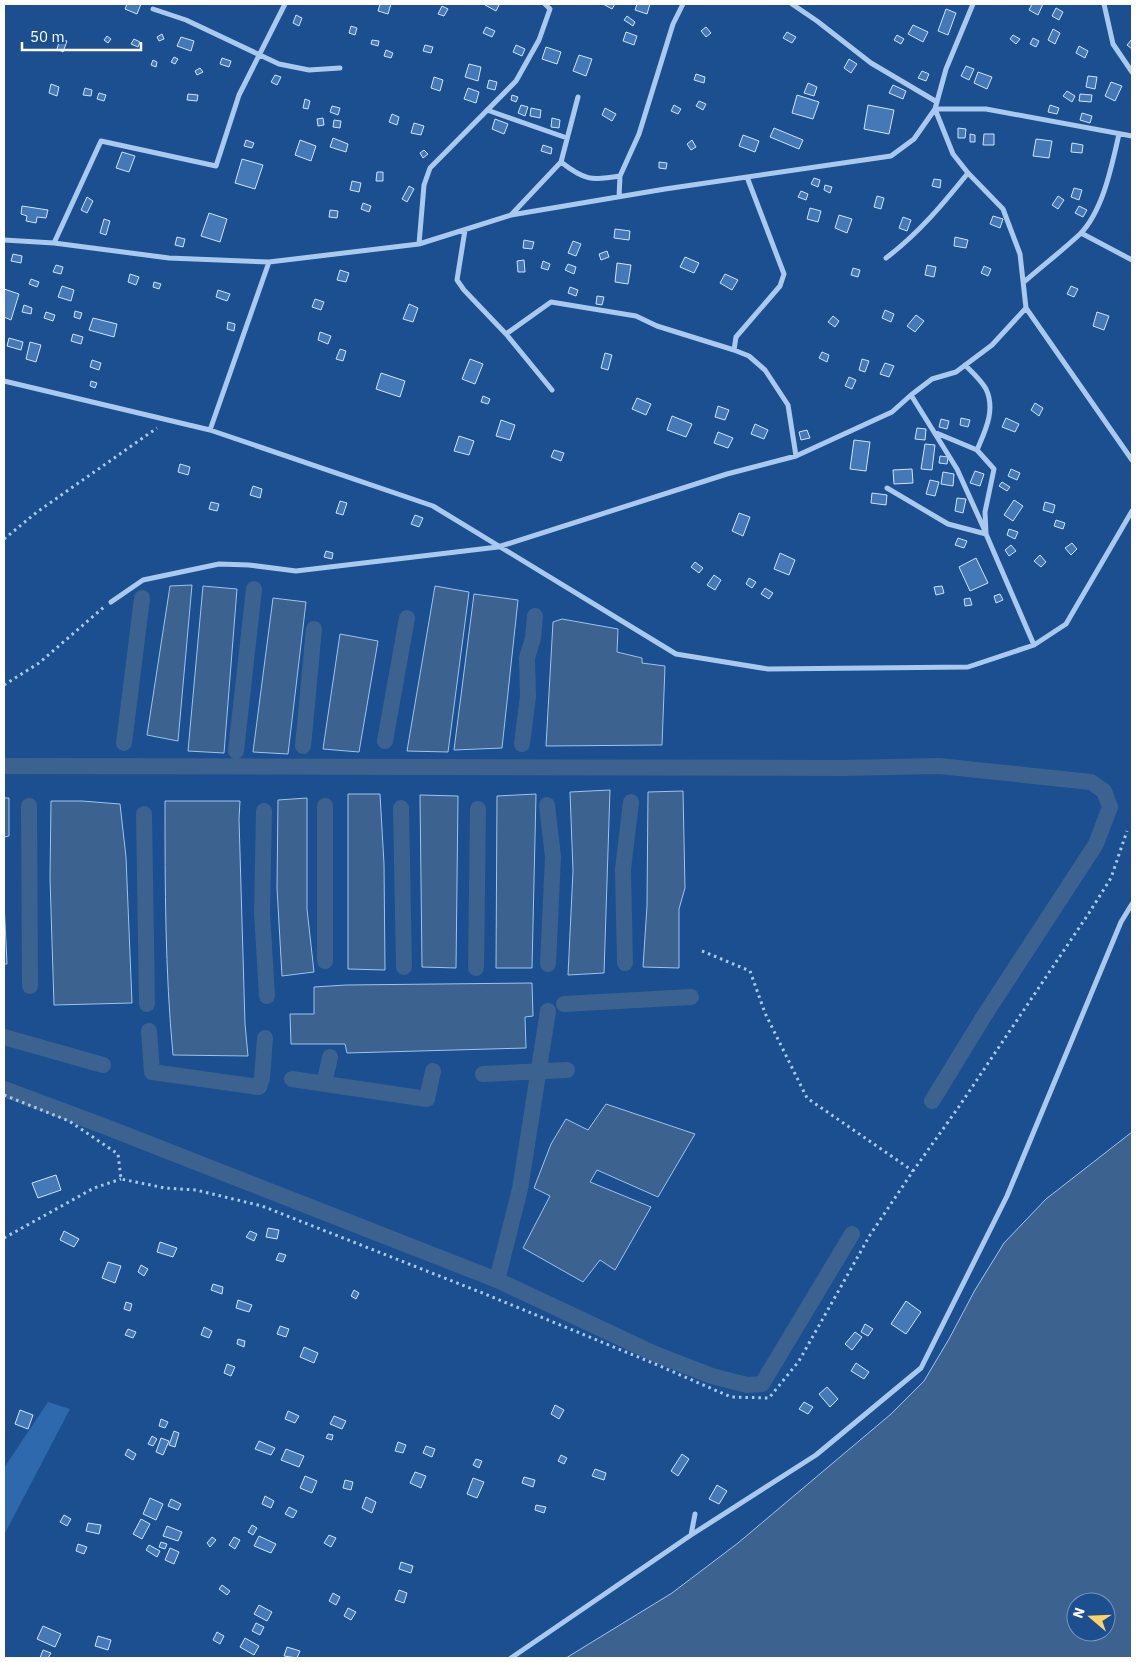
<svg xmlns="http://www.w3.org/2000/svg" width="1136" height="1662" font-family="'IBM Plex Sans',sans-serif">
	<style>
		.green { fill: #2e69ad }
		.water { fill: #3c6290; stroke: #9cc4f0; fill-rule: evenodd }
		.lines { fill: none; stroke-linecap: round; stroke-linejoin: round }
		.canal { stroke: #3c6290; stroke-width: 16 }
		.building { fill: #4478b7; stroke: #cfe3fa }
		.path { stroke: #a9c9ee; stroke-width: 3; stroke-dasharray: 2.5 4; stroke-linecap: butt }
		.minor { stroke: #a9c9ee; stroke-width: 5 }
	</style>
	<rect width="100%" height="100%" fill="#1b4f8f"/>
	<path class="green" d="M48 1402 70 1409 4 1535V1468Z"/>
	<path class="water" d="M192 585 178 741 147 735 170 586Z
		M203 586 237 589 224 753 188 751Z
		M435 586 469 592 448 752 407 751Z
		M474 594 518 600 502 748 454 750Z
		M273 598 306 602 288 754 253 752Z
		M562 619 618 629 617 652 642 658V663L665 666 662 745 546 746 553 622Z
		M340 634 378 641 359 752 323 749Z
		M610 790 604 973 568 975 573 871 570 792Z
		M683 791 685 888 679 909V968L643 967 647 906 648 792Z
		M348 794H380L384 864 385 970 348 969Z
		M536 794 532 968H496L497 796Z
		M420 795 458 796 456 968 422 967Z
		M4 798H9V836L4 837Z
		M307 798V909L314 972 282 976 277 888 278 800Z
		M51 801H82L120 804 126 857 132 1003 54 1005 50 878Z
		M165 801H240L239 819 245 1024 248 1056 173 1055C165 970 165 886 165 801Z
		M4 902 7 964H4Z
		M532 983 533 1016 525 1017 526 1048 347 1053 345 1044H291L290 1014H314V987L346 985Z
		M606 1104 695 1134 658 1197 597 1170 590 1182 651 1207 615 1270 600 1260 583 1282 523 1248 550 1196 534 1188 551 1144 566 1119 588 1130Z
		M1132 1132V1658H566L672 1593 738 1543 891 1414 924 1381 949 1339 975 1290 1004 1243 1046 1199ZM1076 1602H1106V1632H1076Z"/>
	<g class="lines">
		<path class="canal" d="M385 741 407 618
			M124 743 142 598
			M522 744 528 696 527 658 533 638 535 616
			M303 746 314 629
			M236 751 254 589
			M4 766 843 768 939 766 1091 782 1104 791 1110 807 1096 844 984 1016 932 1101
			M547 805 553 857 548 964
			M29 806 30 986
			M325 806V961
			M401 808 404 967
			M264 811 262 913 267 996
			M144 814 147 1004
			M625 963 623 869 631 802
			M476 968 478 809
			M564 1004 691 997
			M149 1031 152 1072 259 1087 262 1078 265 1038
			M4 1037 103 1065
			M483 1074 567 1070
			M292 1079 427 1099 433 1071
			M324 1084 330 1057
			M4 1089 101 1125 497 1280 520 1189 548 1011
			M497 1280 655 1354 712 1376 747 1385 762 1384 852 1234"/>
	</g>
	<path class="building" d="M127 4H141L137 14 125 9Z
		M380 4H391L388 14 378 11Z
		M485 4H496L499 5 496 11 485 5Z
		M603 4H615L612 9Z
		M637 4H650L647 14 635 10Z
		M1032 4H1043L1038 15 1029 10Z
		M442 6 448 9 444 16 438 14Z
		M1056 8 1063 12 1059 20 1052 16Z
		M946 9 956 13 948 35 938 31Z
		M296 15 302 18 299 26 293 23Z
		M627 16 635 22 633 26 624 20Z
		M913 25 928 32 923 42 908 34Z
		M351 26 357 28 355 35 349 33Z
		M486 27 495 31 492 37 483 33Z
		M706 27 711 33 706 37 701 31Z
		M1053 29 1060 33 1055 44 1048 40Z
		M626 32 637 36 634 45 623 41Z
		M787 32 796 37 792 43 783 38Z
		M162 34 164 39 159 41 157 37Z
		M897 35 904 39 901 44 894 40Z
		M1013 35 1020 39 1016 44 1010 39Z
		M107 36 111 39 108 43 104 40Z
		M181 37 194 41 191 51 177 46Z
		M1033 38 1039 41 1036 47 1030 44Z
		M60 39 67 41 63 52 57 49Z
		M134 39 140 42 138 47 131 44Z
		M1132 39V49L1127 45Z
		M372 40 379 41 378 46 371 44Z
		M425 45 433 47 431 53 423 51Z
		M516 45 525 49 522 56 513 52Z
		M1079 46 1088 51 1085 58 1076 53Z
		M546 47 561 52 557 64 542 59Z
		M386 50 393 53 391 58 384 56Z
		M579 55 592 59 586 76 573 71Z
		M174 57 178 59 175 64 171 62Z
		M222 58 231 61 229 67 220 64Z
		M849 59 857 64 851 73 844 68Z
		M153 60 157 62 156 67 151 65Z
		M469 64 481 67 478 81 465 77Z
		M966 66 974 69 969 80 961 76Z
		M200 68 203 72 197 75 195 71Z
		M922 71 929 74 926 81 918 78Z
		M978 72 992 77 987 89 974 83Z
		M696 74 705 77 704 83 694 80Z
		M275 75 281 77 277 85 271 82Z
		M1088 76 1097 77 1095 89 1086 87Z
		M434 77 443 80 440 91 431 88Z
		M489 80 497 82 495 90 487 88Z
		M1111 82 1122 86 1115 101 1105 96Z
		M808 83 817 87 814 96 804 93Z
		M51 84 59 87 57 96 49 93Z
		M893 85 906 91 903 99 889 93Z
		M85 88 92 90 91 96 83 95Z
		M468 88 479 92 476 103 464 99Z
		M1067 91 1075 96 1072 102 1063 96Z
		M99 93 106 95 104 101 97 99Z
		M188 94 198 95 197 101 187 100Z
		M1080 94 1092 95 1091 102 1079 101Z
		M512 95 518 97 516 102 511 100Z
		M797 95 819 102 813 119 792 113Z
		M305 99 310 101 308 109 303 108Z
		M699 101 706 104 703 110 696 106Z
		M521 105 528 107 525 116 518 113Z
		M674 105 681 109 678 114 671 111Z
		M868 105 894 110 889 134 864 129Z
		M1050 105 1059 108 1057 114 1048 112Z
		M332 106 340 108 338 115 330 112Z
		M531 108 541 110 540 118 530 116Z
		M605 108 616 114 612 121 602 115Z
		M1082 113 1092 116 1090 123 1080 120Z
		M392 114 399 117 397 125 389 122Z
		M323 118 324 125 318 126 317 119Z
		M552 118 560 120 559 128 551 127Z
		M495 119 508 124 504 134 492 129Z
		M334 120 341 121 340 128 333 127Z
		M414 123 424 126 421 135 411 133Z
		M774 128 803 140 799 149 770 137Z
		M958 128 966 129 965 138H958Z
		M970 134 975 135V142H970Z
		M984 134H994V145H983Z
		M743 135 759 141 755 152 739 146Z
		M333 138 348 144 346 152 330 147Z
		M1036 139 1052 141 1049 158 1033 156Z
		M246 140 254 143 252 148 244 146Z
		M300 140 316 146 311 161 295 155Z
		M692 140 696 147 691 150 687 144Z
		M1072 143 1083 145 1082 153 1071 152Z
		M543 145 552 148 551 154 541 151Z
		M424 150 428 154 423 158 420 153Z
		M122 152 135 156 129 172 116 168Z
		M242 159 263 165 255 189 235 183Z
		M659 162 667 163 666 169 659 168Z
		M377 172H383V181H376Z
		M814 178 820 180 818 187 811 184Z
		M934 179 941 180 940 188 932 186Z
		M352 181 361 183 359 192 350 190Z
		M825 185 832 187 830 193 824 190Z
		M409 186 414 189 407 202 402 199Z
		M1074 188 1082 190 1079 200 1071 197Z
		M801 191 808 194 806 200 798 197Z
		M877 196 884 198 881 209 874 207Z
		M1058 196 1064 200 1058 209 1052 205Z
		M87 197 93 201 87 213 81 210Z
		M363 203 371 206 369 212 361 209Z
		M22 206 48 210 46 218 37 217 36 223 26 221 27 216 21 214Z
		M1079 206 1087 210 1083 217 1075 213Z
		M810 208 821 211 818 222 807 219Z
		M330 210 338 211 337 218 329 217Z
		M209 213 227 219 220 242 201 236Z
		M839 215 852 219 847 233 835 228Z
		M993 216 1003 219 1000 228 990 224Z
		M903 217 911 220 907 231 899 228Z
		M104 219 110 221 106 235 100 233Z
		M615 229 630 231 629 240 614 238Z
		M177 237 185 239 183 247 175 245Z
		M955 237 968 240 966 248 954 246Z
		M524 240 534 242 532 249 523 248Z
		M573 241 581 244 576 256 568 253Z
		M607 251 609 257 601 260 599 254Z
		M13 254 22 256 21 263 11 261Z
		M685 257 699 263 694 273 680 267Z
		M524 260 525 272H518L517 261Z
		M543 261 550 264 548 270 541 268Z
		M617 263 631 265 628 284 615 282Z
		M568 264 576 267 574 274 565 270Z
		M56 265 63 267 61 274 53 272Z
		M927 265 936 267 934 277 925 275Z
		M984 266 991 269 988 276 981 273Z
		M853 268 860 270 858 277 851 275Z
		M340 270 349 273 346 282 337 280Z
		M130 274 139 277 136 285 128 282Z
		M725 274 738 280 732 290 720 283Z
		M31 279 39 282 37 287 29 284Z
		M154 282 161 284 159 289 153 287Z
		M62 286 74 290 71 301 58 297Z
		M1071 286 1078 289 1074 297 1067 294Z
		M570 287 578 290 576 296 568 293Z
		M4 289 19 294 11 320 4 317Z
		M218 290 230 294 227 301 216 297Z
		M597 296 604 297 602 305 596 304Z
		M315 299 324 302 321 310 312 307Z
		M409 304 418 308 413 322 403 319Z
		M24 305 32 308 31 314 22 312Z
		M885 310 894 314 891 322 882 318Z
		M75 311 82 313 80 319 74 317Z
		M46 312 55 315 53 321 44 318Z
		M1097 312 1109 316 1104 330 1093 326Z
		M916 315 924 321 915 332 907 326Z
		M833 316 839 321 835 327 828 322Z
		M93 318 117 324 114 337 89 330Z
		M228 322 235 324 234 331 227 329Z
		M320 332 331 336 328 344 318 340Z
		M73 334 83 337 81 344 71 341Z
		M9 338 23 342 21 350 7 346Z
		M30 342 41 345 36 362 26 359Z
		M340 349 346 351 343 361 336 359Z
		M822 352 829 355 827 362 819 358Z
		M605 353 612 355 608 370 601 368Z
		M470 359 483 364 475 384 462 379Z
		M862 359 869 361 865 372 859 370Z
		M92 360 101 363 99 370 90 367Z
		M885 363 894 366 889 377 880 374Z
		M381 373 405 381 400 397 376 389Z
		M849 377 856 380 852 389 845 386Z
		M91 381 97 383 95 388 90 386Z
		M483 396 490 399 488 404 481 402Z
		M637 398 651 404 646 415 632 409Z
		M1035 403 1043 408 1039 416 1031 410Z
		M718 406 729 410 725 420 715 417Z
		M672 416 692 424 686 437 667 430Z
		M961 418 970 420 968 427 960 425Z
		M1006 418 1019 424 1015 432 1002 427Z
		M941 419 949 421 947 429 939 427Z
		M501 420 515 425 510 440 496 436Z
		M755 424 768 430 764 439 751 434Z
		M917 428 926 429 925 440 915 439Z
		M807 430 810 438 801 440 799 432Z
		M718 432 733 438 728 448 714 443Z
		M459 436 474 441 469 455 454 451Z
		M854 440 870 442 866 471 850 469Z
		M925 444 935 445 932 470 921 469Z
		M554 450 564 453 561 461 551 457Z
		M940 456 948 457 947 464 939 463Z
		M180 464 190 467 188 475 178 472Z
		M912 469 913 483 894 484 893 470Z
		M1011 469 1020 473 1017 480 1008 476Z
		M975 471 984 474 980 486 970 483Z
		M943 472 954 474 953 486 941 484Z
		M930 480 939 482 935 496 926 494Z
		M1002 482 1010 487 1007 491 999 486Z
		M253 486 262 489 260 498 250 495Z
		M872 493 887 495 886 505 871 503Z
		M957 498 966 499 963 513 955 511Z
		M1014 500 1023 506 1013 521 1004 515Z
		M340 501 347 503 343 515 336 513Z
		M211 502 219 504 217 511 209 509Z
		M1045 502 1055 505 1053 513 1043 510Z
		M739 513 750 517 743 536 732 531Z
		M415 515 423 518 419 527 411 524Z
		M1056 520 1065 523 1063 529 1054 526Z
		M1009 529 1018 532 1015 539 1007 535Z
		M958 538 967 541 964 548 955 545Z
		M1072 543 1077 549 1071 555 1065 548Z
		M1011 545 1016 551 1009 556 1005 550Z
		M326 551 333 553 332 559 324 557Z
		M780 553 795 560 789 575 774 569Z
		M1040 555 1046 562 1041 567 1034 561Z
		M976 558 988 583 970 591 959 567Z
		M695 562 703 568 699 573 691 567Z
		M714 575 721 580 715 590 707 585Z
		M749 578 756 582 752 588 746 584Z
		M942 586 944 593 936 595 934 587Z
		M765 588 773 593 769 599 761 594Z
		M1000 594 1003 600 996 603 994 596Z
		M970 598 972 605 965 606 964 599Z
		M56 1175 61 1190 38 1198 32 1183Z
		M268 1228 279 1230 277 1239 266 1237Z
		M64 1231 79 1239 74 1247 60 1240Z
		M250 1231 257 1234 254 1241 246 1237Z
		M160 1242 177 1248 173 1257 157 1252Z
		M279 1253 286 1255 283 1262 276 1260Z
		M108 1262 121 1266 115 1283 102 1278Z
		M141 1265 148 1269 144 1276 138 1272Z
		M213 1284 223 1287 222 1294 211 1290Z
		M354 1290 359 1293 356 1299 351 1296Z
		M238 1300 252 1305 249 1312 236 1308Z
		M906 1301 921 1312 906 1334 891 1324Z
		M126 1302 132 1304 130 1311 124 1309Z
		M865 1324 873 1329 868 1336 861 1332Z
		M280 1326 289 1329 286 1337 277 1334Z
		M204 1327 212 1331 209 1338 201 1335Z
		M128 1329 136 1332 133 1338 125 1335Z
		M855 1332 862 1337 852 1350 845 1344Z
		M238 1339 245 1341 244 1347 237 1344Z
		M304 1347 318 1353 314 1363 300 1357Z
		M856 1363 869 1372 864 1379 851 1371Z
		M227 1364 235 1367 231 1376 224 1373Z
		M827 1387 838 1399 830 1407 819 1394Z
		M804 1402 813 1407 808 1414 799 1409Z
		M555 1405 564 1410 559 1419 551 1414Z
		M20 1410 33 1415 28 1429 15 1424Z
		M288 1411 299 1416 295 1423 285 1419Z
		M334 1416 346 1421 342 1429 330 1424Z
		M161 1419 168 1422 165 1428 159 1426Z
		M174 1431 179 1433 175 1447 169 1445Z
		M328 1434 333 1435 332 1440 326 1438Z
		M152 1436 157 1439 153 1446 148 1444Z
		M161 1438 169 1441 163 1455 156 1452Z
		M259 1441 275 1448 271 1455 255 1449Z
		M398 1442 406 1445 403 1453 395 1451Z
		M426 1446 435 1449 432 1457 423 1453Z
		M128 1449 136 1454 133 1460 125 1455Z
		M286 1449 304 1456 299 1467 281 1460Z
		M682 1454 689 1459 678 1476 671 1471Z
		M561 1455 567 1458 564 1464 558 1461Z
		M476 1459 482 1461 479 1468 473 1465Z
		M595 1469 606 1473 604 1480 592 1476Z
		M415 1472 426 1476 421 1488 410 1483Z
		M305 1476 317 1481 312 1493 300 1488Z
		M524 1477 535 1480 533 1487 522 1483Z
		M473 1478 484 1482 477 1498 467 1494Z
		M345 1480 353 1482 351 1490 343 1488Z
		M717 1485 727 1491 719 1504 709 1499Z
		M265 1496 274 1501 271 1508 262 1504Z
		M366 1497 376 1502 372 1513 362 1508Z
		M150 1498 163 1504 156 1520 143 1514Z
		M171 1499 181 1504 178 1510 168 1506Z
		M536 1505 546 1507 544 1513 535 1510Z
		M289 1507 297 1511 293 1518 285 1514Z
		M64 1515 71 1519 67 1526 60 1522Z
		M141 1519 150 1524 142 1539 133 1534Z
		M88 1523 101 1525 99 1534 86 1531Z
		M252 1525 257 1528 253 1535 248 1532Z
		M167 1526 182 1532 178 1541 163 1536Z
		M329 1535 336 1538 331 1547 324 1543Z
		M259 1536 276 1544 271 1553 254 1546Z
		M212 1537 216 1540 210 1547 207 1543Z
		M234 1537 240 1540 235 1549 229 1545Z
		M161 1542 167 1544 165 1549 159 1547Z
		M78 1544 87 1547 84 1554 76 1551Z
		M149 1545 160 1551 157 1557 146 1550Z
		M170 1548 179 1552 174 1564 165 1560Z
		M401 1562 413 1566 411 1573 399 1569Z
		M222 1585 230 1591 227 1595 219 1589Z
		M399 1590 407 1593 404 1603 395 1600Z
		M333 1593 340 1597 336 1605 329 1601Z
		M259 1605 272 1612 267 1621 254 1614Z
		M348 1608 356 1612 351 1620 344 1616Z
		M256 1623 264 1627 260 1635 252 1631Z
		M43 1626 61 1634 55 1647 37 1639Z
		M217 1632 224 1636 220 1644 213 1640Z
		M98 1636 111 1640 108 1650 95 1646Z
		M245 1638 259 1646 254 1655 240 1647Z
		M287 1647 300 1651 297 1658 284 1656Z
		M43 1650 51 1653 48 1658H40Z"/>
	<g class="lines">
		<path class="path" d="M4 539 37 512 157 428
			M4 685 39 663 104 607
			M702 951 750 971 765 1013 807 1098 913 1171
			M4 1095 69 1121 118 1154 121 1179 165 1188 196 1190 262 1206 485 1294 655 1364 731 1397 769 1398 799 1361 870 1235 913 1171 958 1108 1089 913 1111 878 1127 831
			M4 1238 94 1188 121 1179"/>
		<path class="minor" d="M792 4 817 21 871 63 937 102
			M973 4 946 69 935 109 953 154 968 173 1003 209 1020 254 1026 308 1132 460
			M1104 4 1113 44 1132 72
			M153 9 186 20 279 64 309 70 340 68
			M487 110 567 138
			M561 162C584 180 591 181 620 176
			M619 197 620 176 639 134 673 24 683 4
			M511 215 561 162 578 97
			M465 230 457 280 464 290 506 334 552 390
			M1081 233 1132 260
			M4 240 54 243 169 258 269 262 419 244 511 215 665 189 891 156 914 139 935 109H986L1132 136
			M54 243 101 141 216 166 239 95 285 4
			M419 244 424 185 430 168 516 81 539 40 550 9 545 4
			M886 258C918 234 943 204 968 173
			M1024 282C1042 266 1062 251 1080 234 1103 211 1112 165 1119 134
			M506 334 551 302 636 316 657 326 734 350 749 356 765 370 788 405 796 456
			M734 350 736 337 780 286 784 274 747 177
			M965 365C972 372 981 380 986 389 996 410 985 431 977 450
			M4 381 210 430 433 506 676 654 768 669 968 667 1034 645 1066 624 1132 511
			M911 395 957 469 985 531
			M210 430 269 262
			M934 432 977 450 994 469 985 512 986 534 1034 645
			M887 488 948 524 986 534
			M111 602 143 580 219 564 249 565 296 571 498 547 727 474 796 456 892 412 911 395 932 379 956 372 992 345 1026 308
			M691 1535 816 1455 921 1368 1007 1196 1121 922 1132 904
			M511 1658 691 1535 695 1514"/>
	</g>
	<rect width="1136" height="1662" fill="none" stroke="#ffffff" stroke-width="10"/>
	<g transform="translate(1091 1617) rotate(289)"><circle r="24" fill="#1b4f8f" stroke="#7695bc"/>
	<path d="M0-4L9 19L0 12L-9 19Z" fill="#ffd166"/>
	<text y="-8" font-size="14" font-weight="bold" text-anchor="middle" fill="#ffffff">N</text>
	</g>
	<path d="M22 42v8h119v-8" fill="none" stroke="#ffffff" stroke-width="2.5"/>
	<text x="30" y="42" font-size="15" fill="#ffffff" stroke="#1b4f8f" stroke-width="4" paint-order="stroke">50 m</text>
</svg>
